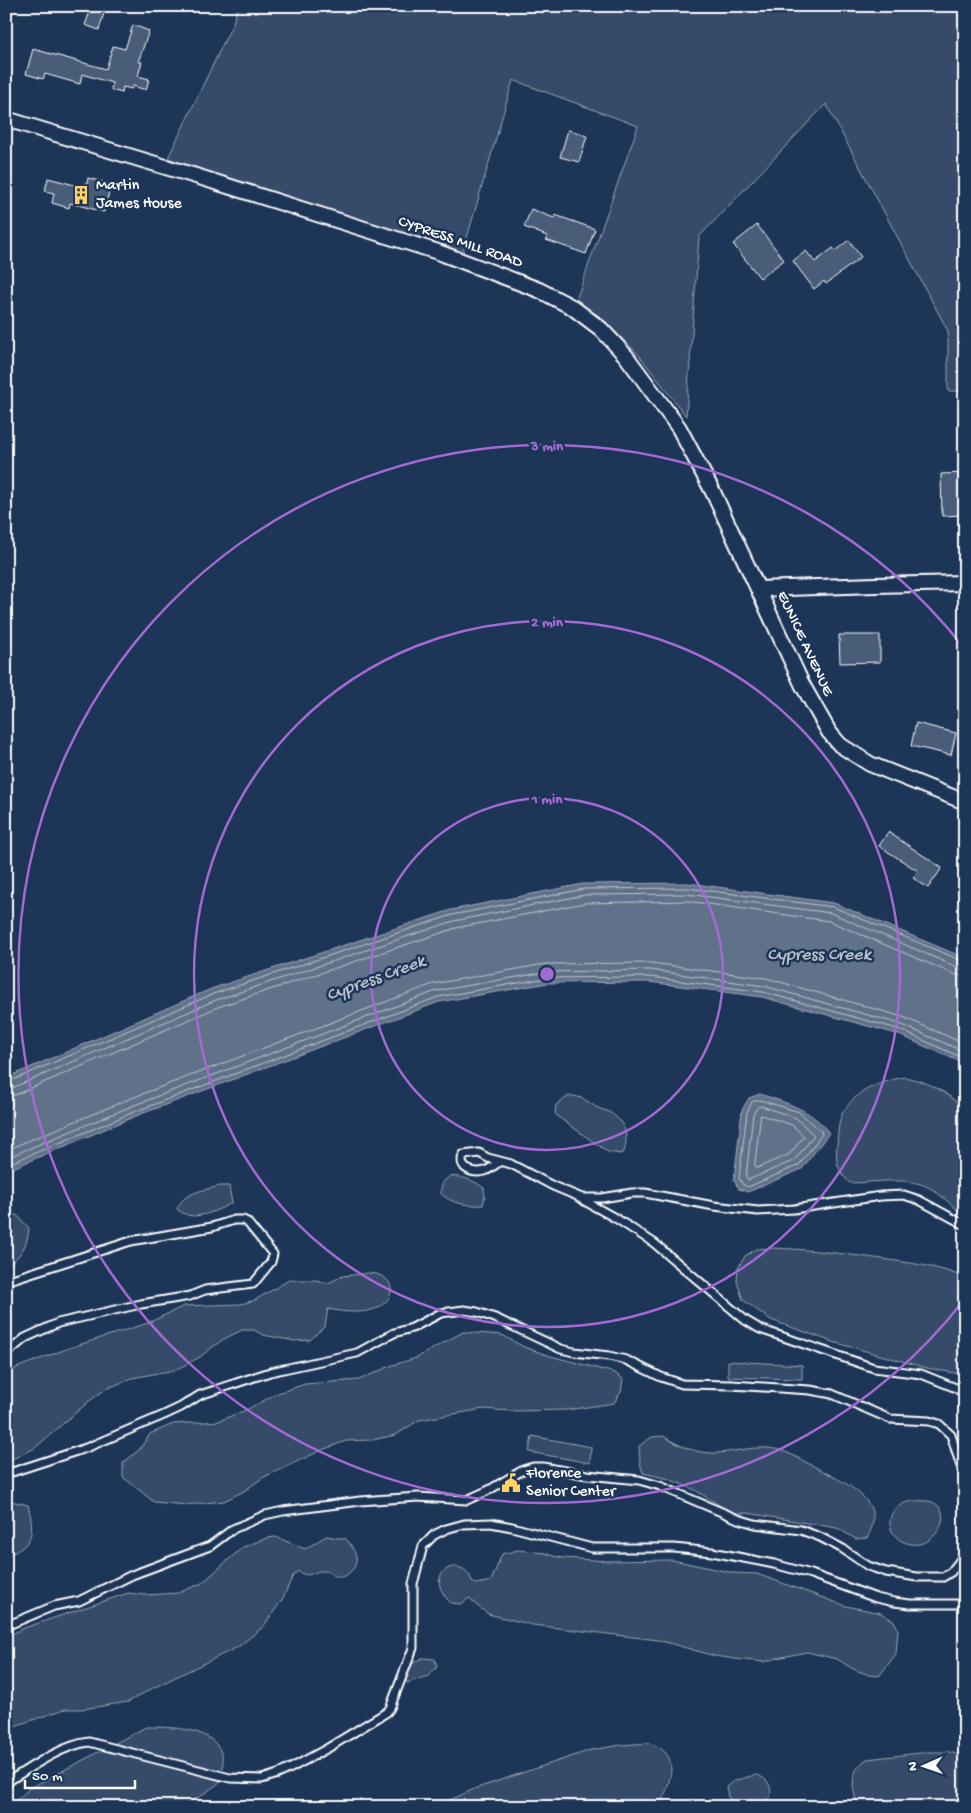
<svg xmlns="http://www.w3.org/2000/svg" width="971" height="1813" font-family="'Gochi Hand',sans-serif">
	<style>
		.green { fill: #364b69; stroke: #9aa5b4 }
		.water { fill: #617289; stroke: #a0aab8 }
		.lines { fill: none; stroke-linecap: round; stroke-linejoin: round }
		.shore { stroke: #c0c7d0; stroke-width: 1 }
		.building { fill: #4a5d79; stroke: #fff }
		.lane-casing { stroke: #fff; stroke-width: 11 }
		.street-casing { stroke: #fff; stroke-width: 18 }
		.lane { stroke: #1d3557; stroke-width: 7 }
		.street { stroke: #1d3557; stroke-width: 14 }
		.ring { fill: none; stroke: #a36bd2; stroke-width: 2.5 }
		.labels { text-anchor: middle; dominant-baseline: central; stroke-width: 5; stroke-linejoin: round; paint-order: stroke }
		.poi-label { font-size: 16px; fill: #fff; stroke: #1d3557; text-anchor: start }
		.street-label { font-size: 16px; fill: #fff; stroke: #1d3557 }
		.water-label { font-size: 18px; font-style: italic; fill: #b8c0ca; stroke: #1d3557 }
		.centre { fill: #a36bd2; stroke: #1d3557; stroke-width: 2.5 }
		.ring-label { font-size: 15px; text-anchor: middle; font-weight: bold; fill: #a36bd2; stroke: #1d3557; stroke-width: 5; stroke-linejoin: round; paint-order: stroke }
	</style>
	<rect width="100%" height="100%" fill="#1d3557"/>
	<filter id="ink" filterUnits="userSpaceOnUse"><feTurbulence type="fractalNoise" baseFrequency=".02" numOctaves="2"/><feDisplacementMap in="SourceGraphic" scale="10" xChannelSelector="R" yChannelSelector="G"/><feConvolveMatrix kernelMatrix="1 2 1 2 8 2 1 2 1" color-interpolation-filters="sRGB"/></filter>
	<g filter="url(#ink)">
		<path class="green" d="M238 6H965V391H948V331L826 104 699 237 686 416 638 354 598 315 575 303 638 126 513 80 462 255 168 158 233 23Z
			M905 1077C931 1083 947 1091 965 1111V1216C953 1207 941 1194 928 1187 906 1176 873 1183 850 1183 838 1172 835 1161 837 1145 838 1134 838 1123 842 1114 855 1090 880 1082 905 1077Z
			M569 1096C581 1095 589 1103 598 1108 602 1110 606 1110 609 1112 625 1121 629 1135 624 1152L620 1154 608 1152 558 1117 555 1113 556 1105Z
			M450 1176C464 1177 473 1180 484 1188L485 1196 483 1205C470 1206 448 1204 440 1192L443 1182Z
			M220 1186H229L232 1203C215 1211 193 1224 177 1209 183 1192 205 1190 220 1186Z
			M6 1215H17L29 1228C27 1248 21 1254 6 1268Z
			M771 1248C808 1249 846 1254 882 1259 910 1263 939 1266 965 1278V1375L927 1368 833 1342 771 1320 743 1300 737 1282 738 1268 745 1256 756 1249Z
			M369 1273C398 1275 397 1300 375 1309 361 1314 342 1312 328 1309L325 1326 310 1340 295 1341 263 1335 254 1330H242L222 1340 200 1357 175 1370 132 1378 106 1389 88 1402 35 1448 6 1462V1381L16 1368 69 1348 148 1323 184 1306 241 1304 255 1300 289 1280H316L328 1283 343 1276Z
			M463 1332 502 1335 524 1347 547 1355 615 1373 623 1379 621 1392 614 1403 568 1410 511 1411 483 1409 419 1420 396 1435 372 1440 346 1441 322 1450 264 1477 244 1491 224 1501 186 1505 154 1502 123 1477V1463L139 1450 150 1434 173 1424 219 1421 246 1410 278 1393 305 1384 359 1380 390 1366 416 1358Z
			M728 1361 802 1365V1379L728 1377Z
			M532 1436 591 1447 590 1463 529 1452Z
			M663 1436C679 1446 697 1454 717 1453 736 1452 756 1445 775 1449 789 1451 804 1462 817 1468 843 1482 890 1501 867 1538L856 1539 837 1528 747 1513H732L695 1490 669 1479 643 1473 640 1463 639 1446 652 1437Z
			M11 1501 28 1505C35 1533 34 1545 6 1556V1503Z
			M913 1501C919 1501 926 1500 932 1502 954 1510 938 1541 920 1544 886 1548 877 1506 913 1501Z
			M326 1536 346 1539C355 1549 362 1563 349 1573 346 1576 343 1577 338 1577 333 1576 329 1571 324 1571 314 1570 309 1580 298 1571L293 1576 282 1600 263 1627 238 1647 153 1688 128 1702 83 1709H65L6 1729V1637L24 1628 128 1593 145 1595 178 1593 202 1583 243 1547 267 1538 276 1537 305 1549Z
			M518 1550 545 1553 553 1556 563 1558 607 1561 672 1560 734 1573 757 1574 846 1606 881 1613 894 1621 898 1629 896 1654 879 1676 869 1675 853 1669 837 1659 807 1652 777 1658 764 1662 735 1659 715 1656 658 1640 533 1625 488 1614 476 1605 470 1598 461 1604 451 1603C418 1571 465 1552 472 1582L476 1584 491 1581 502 1554Z
			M422 1658 435 1659 437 1667 428 1676 407 1683 404 1676 408 1666Z
			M146 1727C173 1727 226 1727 223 1767 223 1772 220 1778 219 1783L198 1798 179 1807H9L30 1788Z
			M649 1743C683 1754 670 1781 660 1807H435L474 1789 591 1750 621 1745Z
			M929 1752H949L965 1756V1807H859C851 1790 849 1770 867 1759Z
			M755 1775C767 1777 773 1786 770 1798L759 1803 737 1805 728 1797 726 1787 733 1781Z"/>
		<path class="water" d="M688 883 834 903 965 958V1064L897 1034 762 997 649 982 548 983 439 1002 136 1116 6 1171V1078L211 989 451 910 583 884Z
			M760 1094C786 1103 812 1109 829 1133L802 1169 748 1192 739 1189 734 1180 742 1110 749 1098Z"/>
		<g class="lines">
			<path class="shore" d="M6 1083 213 994 452 915 584 889 688 888 833 907 965 962
				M6 1089 12 1088 216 1000 454 921 584 895 687 894 831 913 959 968 965 969
				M6 1096 15 1095 218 1007 456 928 585 903 687 901 829 921 956 975 965 976
				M760 1100 799 1112 821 1131 822 1134 799 1165 748 1187 743 1185 739 1178 747 1112 752 1102Z
				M761 1106 796 1118 814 1135 795 1160 748 1180 746 1177 753 1114 757 1108Z
				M761 1115 792 1125 804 1136 790 1154 757 1168 755 1165Z
				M6 1150 129 1099 433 984 545 964 651 963 766 978 903 1017 965 1044
				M6 1158 132 1106 436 991 546 972 650 970 764 986 900 1024 965 1052
				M6 1165 134 1112 438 997 547 978 650 977 763 992 898 1029 965 1059"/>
		</g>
		<path class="building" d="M92 6H106L99 30 85 25Z
			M133 25 149 31 138 62H142L138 76 149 79 146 90 133 86 132 89 123 87 122 93 111 90 112 83 82 74 80 84 45 74 43 79 26 74 33 49 106 69 113 46 125 49Z
			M568 130 587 136 579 162 560 157Z
			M48 178 86 188 88 178 111 184 104 212 70 203 69 208 52 203 54 193 45 191Z
			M531 209 554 218 555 215 595 229 586 254 546 240 547 236 524 227Z
			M757 225 784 260 760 278 733 244Z
			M849 240 861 257 826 284 824 281 814 289 793 261 806 251 815 262 833 248 835 251Z
			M965 473V515L942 516 941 474Z
			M839 635H880V662L840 663Z
			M916 723 956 733 951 755 911 746Z
			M888 832 942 868 928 888 913 878 918 871 879 846Z"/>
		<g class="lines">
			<g class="lane-casing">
				<path id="lane" d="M499 1162C495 1165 490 1169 485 1171 473 1174 458 1169 463 1155L479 1153 488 1158 511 1164 553 1186 582 1198H602L632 1193H645L714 1206 758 1211 794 1209 881 1196 904 1195 919 1200 965 1225
					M579 1198 617 1219 654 1243 745 1320 760 1329 874 1368 921 1374 956 1388 965 1394
					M6 1281 131 1241 212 1227 234 1220H243L247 1222 273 1254 271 1262 253 1284 205 1290 190 1296 141 1304 58 1323 25 1338 6 1354
					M6 1474 86 1448 164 1415 181 1407 200 1395 270 1372 357 1353 394 1333 412 1328 441 1313 464 1310 477 1312 495 1318 561 1349 574 1352 609 1356 626 1360 661 1377 682 1384 732 1385 810 1390 832 1394 890 1419 929 1421 939 1424 951 1435 965 1479
					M6 1626 54 1606 79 1601 132 1575 210 1546 233 1529 265 1515 283 1511 360 1501 418 1497 467 1500 489 1490 523 1470 533 1467H543L587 1475 639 1480 660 1486 738 1519 755 1524 801 1530 820 1537 843 1549 868 1566 886 1572 917 1577H943L951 1572 959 1562 965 1552
					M6 1783C29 1768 62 1745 89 1742L230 1778 262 1779 278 1774 293 1767 328 1748 387 1712 390 1708 413 1648V1584L423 1546 434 1535 446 1529 464 1524 491 1523 512 1527 592 1548H674L712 1552 774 1564 811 1574 876 1598 894 1602 910 1604H965"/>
			</g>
			<g class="street-casing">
				<path id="street" d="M6 119 199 177 438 252 539 290 572 307 601 329 626 356 679 428 713 492 803 686 829 732 840 745 870 764 965 802
					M759 589 875 585 965 583"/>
			</g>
			<use href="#lane" class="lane"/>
			<use href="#street" class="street"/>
		</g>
	</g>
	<g class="ring">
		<circle cx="547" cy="974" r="176"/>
		<circle cx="547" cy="974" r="353"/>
		<path d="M964 1300A529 529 0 1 1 964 648"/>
	</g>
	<defs>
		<g id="building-bare" transform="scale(1.5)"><path d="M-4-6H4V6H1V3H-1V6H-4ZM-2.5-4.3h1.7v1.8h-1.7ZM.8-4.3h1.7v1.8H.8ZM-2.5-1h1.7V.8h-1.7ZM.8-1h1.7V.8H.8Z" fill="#ffd166" stroke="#1d3557" stroke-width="2.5" paint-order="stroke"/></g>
		<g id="civic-bare" transform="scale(1.5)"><path d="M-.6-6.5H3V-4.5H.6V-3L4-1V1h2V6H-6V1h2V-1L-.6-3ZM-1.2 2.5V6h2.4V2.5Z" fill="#ffd166" stroke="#1d3557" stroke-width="2.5" paint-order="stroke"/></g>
	</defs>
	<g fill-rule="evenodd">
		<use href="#building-bare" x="81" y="195"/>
		<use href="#civic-bare" x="511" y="1483"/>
	</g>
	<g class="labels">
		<g class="poi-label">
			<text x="96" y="186">Martin<tspan x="96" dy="18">James House</tspan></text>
			<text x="526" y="1474">Florence<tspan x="526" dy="18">Senior Center</tspan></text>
		</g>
		<g class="street-label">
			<text transform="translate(460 243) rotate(19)">CYPRESS MILL ROAD</text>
			<text transform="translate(804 644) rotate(65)">EUNICE AVENUE</text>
		</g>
		<g class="water-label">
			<text x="819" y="955">Cypress Creek</text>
			<text transform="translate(376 979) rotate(-20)">Cypress Creek</text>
		</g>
	</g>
	<circle cx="547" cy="974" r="8" class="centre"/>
	<g class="ring-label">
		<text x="547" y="450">3 min</text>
		<text x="547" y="626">2 min</text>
		<text x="547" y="803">1 min</text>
	</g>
	<rect width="971" height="1813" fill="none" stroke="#1d3557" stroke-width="25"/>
	<rect x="12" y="12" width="946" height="1788" fill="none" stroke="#fff" stroke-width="2" filter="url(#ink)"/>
	<g transform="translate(924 1766) rotate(268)" stroke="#1d3557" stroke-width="4" paint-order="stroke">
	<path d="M0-4L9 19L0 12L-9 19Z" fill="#ffffff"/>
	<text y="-8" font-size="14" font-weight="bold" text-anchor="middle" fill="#ffffff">N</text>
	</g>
	<path d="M25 1780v8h110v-8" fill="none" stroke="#ffffff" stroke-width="2.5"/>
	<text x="32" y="1780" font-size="15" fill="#ffffff" stroke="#1d3557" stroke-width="4" paint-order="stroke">50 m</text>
</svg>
